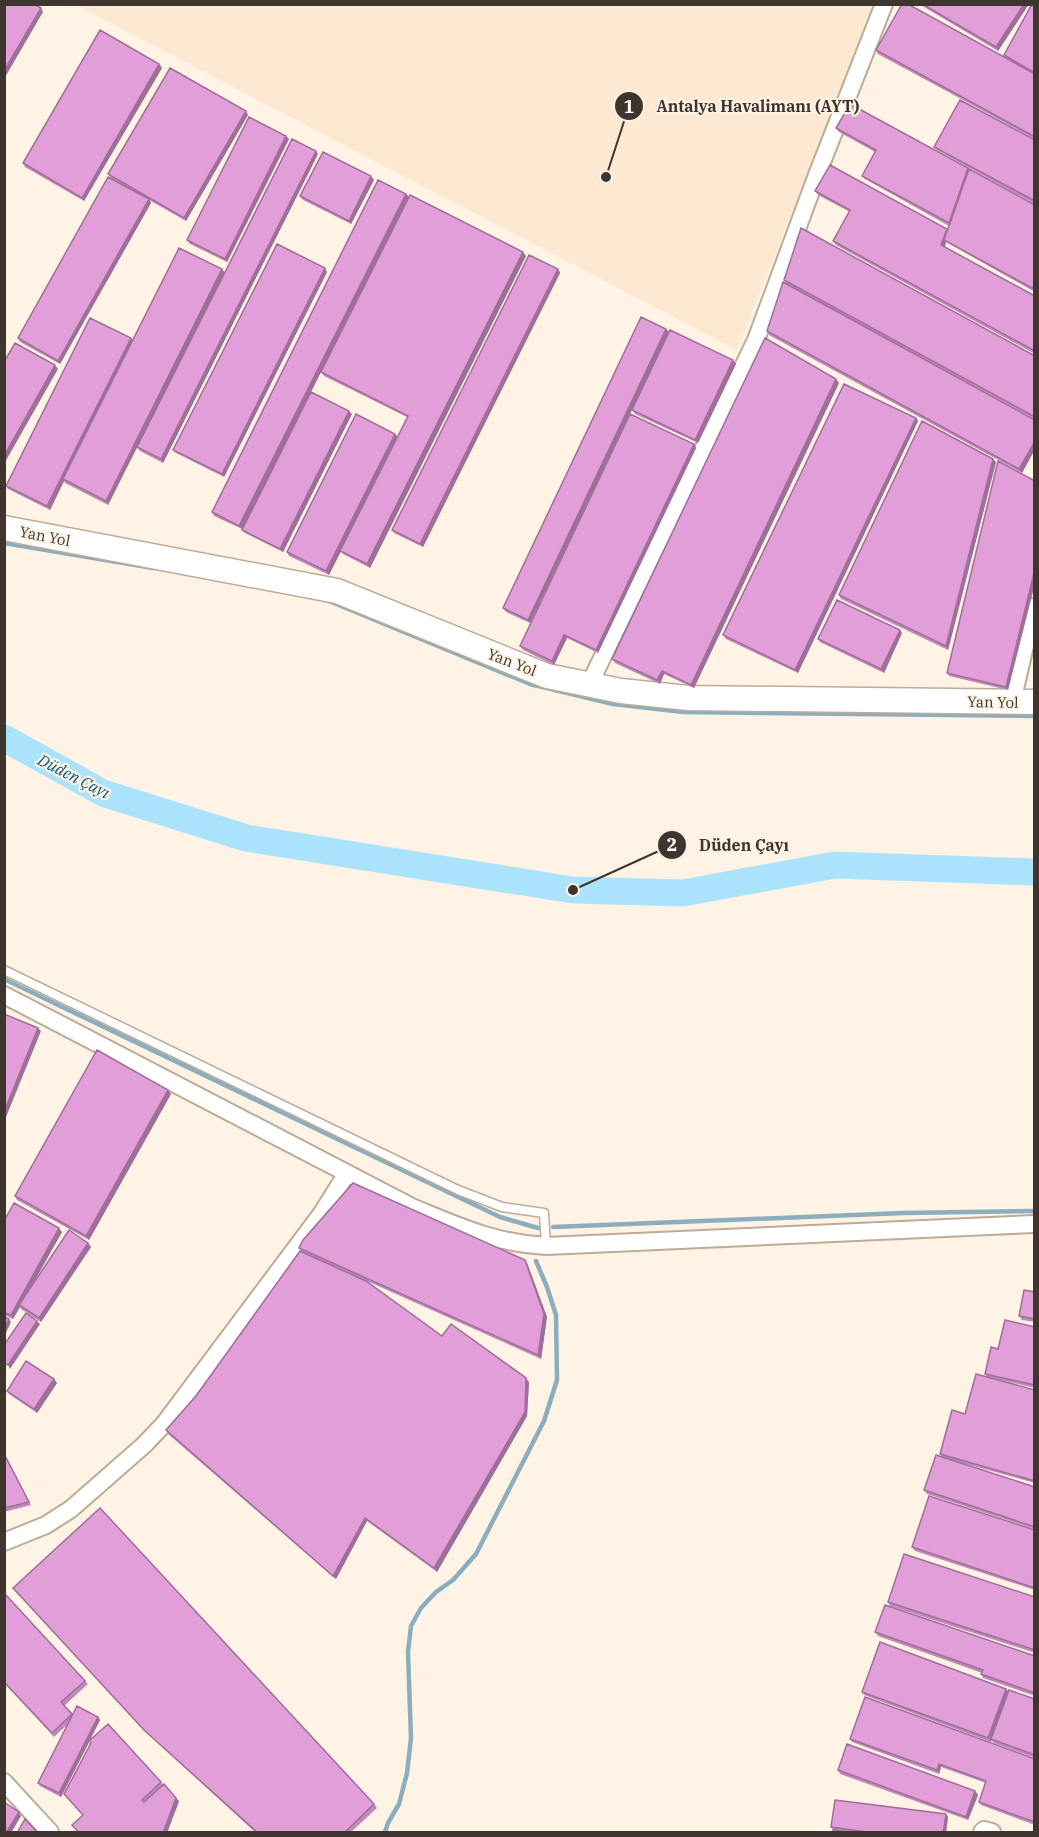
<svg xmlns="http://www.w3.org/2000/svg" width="1039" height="1837" font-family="'IBM Plex Serif',serif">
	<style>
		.built { fill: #fde8d2 }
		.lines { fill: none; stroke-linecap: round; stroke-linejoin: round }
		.stream { stroke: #8aaebe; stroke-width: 4.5 }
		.river { stroke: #abe2fc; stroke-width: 27 }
		.lane-casing { stroke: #beab96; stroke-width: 11 }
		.street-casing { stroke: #beab96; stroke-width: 20 }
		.secondary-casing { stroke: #beab96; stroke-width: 27 }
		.lane { stroke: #fff; stroke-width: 8 }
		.street { stroke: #fff; stroke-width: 16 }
		.secondary { stroke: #fff; stroke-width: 24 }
		.wall { fill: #c288bb }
		.shaded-wall { fill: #9e6f98 }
		.building { fill: #e29ed9; stroke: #9e6f98; stroke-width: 1.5 }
		.labels { text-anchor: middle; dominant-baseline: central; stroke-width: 4.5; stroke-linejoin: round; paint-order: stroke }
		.street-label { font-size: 15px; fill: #3e362e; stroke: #fff3e6 }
		.water-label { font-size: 16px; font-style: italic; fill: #035a77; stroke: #fff3e6 }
		.leader { fill: none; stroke: #3e362e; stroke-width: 2 }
		.callout-dot { fill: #3e362e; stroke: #fff3e6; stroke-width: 2 }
		.mark-label { font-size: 18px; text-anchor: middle; font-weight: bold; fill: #fff }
		.callout-label { font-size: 16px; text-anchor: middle; font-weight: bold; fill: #3e362e; stroke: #fff3e6; stroke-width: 4.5; stroke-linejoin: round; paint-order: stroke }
	</style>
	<rect width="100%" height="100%" fill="#fff3e6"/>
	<path class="built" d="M76 5H875L737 350Z"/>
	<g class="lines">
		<path class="stream" d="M4 543 153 568
			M329 601 530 684 613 704 683 712 1034 716
			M4 979 500 1217 538 1228
			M553 1227 903 1213 1034 1211
			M385 1832 388 1823 399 1804 407 1773 411 1738 408 1652 411 1626 421 1608 436 1592 453 1580 476 1554 544 1421 557 1380 556 1315 547 1287 536 1261"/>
		<path class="river" d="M4 738 103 793 246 838 573 890 683 893 835 865 1034 872"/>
		<g class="lane-casing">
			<path id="lane" d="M4 970 458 1190 502 1207 544 1213 546 1246"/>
		</g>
		<g class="street-casing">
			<path id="street" d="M589 685 756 340 817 175 884 4
				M1012 702 1034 607
				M4 995 414 1208C461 1227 494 1243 546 1246L1034 1224
				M4 1542 46 1525 71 1509 144 1445 164 1424 322 1213 347 1173
				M4 1782 50 1832
				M982 1832 984 1830 992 1832"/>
		</g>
		<g class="secondary-casing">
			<path id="secondary" d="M4 528 337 591 547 676 621 691 688 698 1034 702"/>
		</g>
		<use href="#lane" class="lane"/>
		<use href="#street" class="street"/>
		<use href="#secondary" class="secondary"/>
	</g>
	<path class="wall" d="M919 4H1029L998 51Z
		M1035 4V139L878 54 876 50 1006 58 1004 55Z
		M159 64 162 68 84 201 25 167 23 163Z
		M248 115 186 221 149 200 151 203 60 364 20 342 18 338 111 178 108 174Z
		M836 128 968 168 969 170 1035 205V292L946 242 945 247 1035 296V354L836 245 833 241 850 212 818 195 815 191 948 231 949 226 865 179 862 176 875 152 839 132Z
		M286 136 289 139 227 262 190 244 187 240Z
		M1035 140V204L937 150 934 147Z
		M318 154 163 463 140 451 137 447Z
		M374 180 351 224 303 200 300 196Z
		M406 194 409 197 242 529 214 516 212 512Z
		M526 256 370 568 343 554 341 551 329 575 289 556 287 552 397 437 407 417 324 376 321 372Z
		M222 269 225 273 108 505 65 483 64 481 50 510 8 489 6 486 131 338 132 340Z
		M558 269 560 273 423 547 394 533 392 530Z
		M327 272 224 477 176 453 173 450Z
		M784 280 1035 356V419L786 284Z
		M666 329 669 332 530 623 506 612 503 608Z
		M767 331 1035 420V449L1022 473 769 335Z
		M736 364 698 443 635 414 632 410Z
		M839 383 694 688 664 674 660 684 615 663 612 659Z
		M352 414 283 552 245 533 242 530Z
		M916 418 918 421 798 673 726 639 723 635Z
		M694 444 696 448 598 653 567 638 554 665 523 650 520 646Z
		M993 459 996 462 948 650 841 599 839 595Z
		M1035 481V583L1008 690 949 676 947 673Z
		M902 633 884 673 820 642 818 639Z
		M171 1094 89 1240 17 1200 15 1196Z
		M4 1221 62 1232 31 1287 88 1243 91 1247 41 1322 21 1309 20 1307 13 1319 4 1315Z
		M299 1248 527 1263 547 1317 541 1359 302 1252Z
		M1035 1292V1322L1022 1320 1019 1316Z
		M1035 1327V1388L996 1379 1035 1390V1483L944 1458 1035 1487V1529L927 1494 924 1490 942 1457 940 1454 987 1377 985 1374 998 1349Z
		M442 1336 529 1382 527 1416 437 1572 367 1521 336 1579 168 1434 166 1430Z
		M54 1379 57 1383 37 1413 9 1394 7 1391Z
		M4 1452 31 1505 4 1512Z
		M1035 1530V1590L915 1551 912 1547Z
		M13 1588 374 1804 377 1808 350 1833H256L147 1733Z
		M4 1596 88 1684 64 1706 73 1714 98 1717 100 1720 90 1740 161 1782 179 1801 167 1833H79L75 1828 72 1825 83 1815 64 1794 91 1743 90 1741 61 1797 40 1786 38 1783 67 1725 54 1737 4 1683Z
		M1035 1597V1653L890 1606 888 1602Z
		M875 1632 1035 1656V1696L983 1678 981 1674 982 1673 878 1636Z
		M1006 1689 1009 1692 1035 1699V1758L994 1743 991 1740V1742L864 1695 862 1692Z
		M850 1739 1035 1759V1825L981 1805 979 1802 986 1783 941 1767 939 1774 852 1742Z
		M838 1770 975 1791 978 1795 968 1820 840 1774Z
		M946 1814 948 1817 946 1833H833V1830L831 1827Z"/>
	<path class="shaded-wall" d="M1024 4H1029L998 51 996 47Z
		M41 8 43 12 4 79V71Z
		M159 64 162 68 84 201 82 198Z
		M246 111 248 115 186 221 184 218Z
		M286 136 289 139 227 262 225 259Z
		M316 151 318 154 163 463 161 459Z
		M968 168 970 172 951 227 949 223Z
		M371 176 374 180 351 224 349 221Z
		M406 194 409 197 242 529 239 526Z
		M149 199 151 203 60 364 58 361Z
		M947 229 949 233 944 240 946 242 944 248 941 245Z
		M523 252 526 256 370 568 367 564Z
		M325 268 327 272 224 477 222 474Z
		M222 269 225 273 108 505 106 501Z
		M558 269 560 273 423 547 420 544Z
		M666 329 669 332 530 623 528 620Z
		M131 338 134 342 63 479 64 481 50 510 47 506Z
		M733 360 736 364 698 443 695 440Z
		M55 365 58 369 4 464V456Z
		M836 379 839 383 694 688 691 685Z
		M349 411 352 414 283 552 280 549Z
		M916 418 918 421 798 673 795 670Z
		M395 434 398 437 329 575 326 571Z
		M1035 441V449L1022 473 1019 469Z
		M694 444 696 448 598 653 596 650Z
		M993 459 996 462 948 650 946 646Z
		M1035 569V583L1008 690 1006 687Z
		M900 630 902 633 884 673 881 669Z
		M564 635 567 638 554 665 552 661Z
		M662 671 664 674 660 684 657 680Z
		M38 1028 41 1031 4 1122V1112Z
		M168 1090 171 1094 89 1240 86 1236Z
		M59 1228 62 1232 13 1319 11 1315Z
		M88 1243 91 1247 41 1322 39 1318Z
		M525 1260 527 1263 547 1317 541 1359 538 1355Z
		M9 1319 11 1322 4 1337V1328Z
		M37 1321 40 1324 10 1369 8 1365Z
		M526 1378 529 1382 527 1416 437 1572 434 1568Z
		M54 1379 57 1383 37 1413 34 1409Z
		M365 1518 367 1521 336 1579 333 1576Z
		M1006 1689 1009 1692 991 1742 988 1738Z
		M98 1717 100 1720 61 1797 59 1793Z
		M939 1764 941 1767 939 1774 937 1770Z
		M975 1791 978 1795 968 1820 966 1817Z
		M176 1798 179 1801 167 1833H163Z
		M19 1812 21 1816 11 1833H6Z
		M946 1814 948 1817 946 1833H943Z"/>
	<path class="building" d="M4 4H34L41 8 4 71Z
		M902 4H908L1035 74V137L876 50Z
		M922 4H1024L996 47Z
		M1032 4H1035V73L1004 55Z
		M100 30 159 64 82 198 23 163Z
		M170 68 246 111 184 218 108 174Z
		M960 100 1035 140V201L934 147Z
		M850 104 968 168 949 223 862 176 876 150 836 128Z
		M249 117 286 136 225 259 187 240Z
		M292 139 316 151 161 459 137 447Z
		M323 152 371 176 349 221 300 196Z
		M830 165 947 229 941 245 1035 296V351L833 241 850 210 815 191Z
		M969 169 1035 205V285L1032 288 944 240Z
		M108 177 149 199 58 361 18 338Z
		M378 180 406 194 239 526 212 512Z
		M410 195 523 252 367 564 340 551 408 416 321 372Z
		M801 228 1035 356V417L784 280Z
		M277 244 325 268 222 474 173 450Z
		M179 248 222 269 106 501 63 479Z
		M529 255 558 269 420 544 392 530Z
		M783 282 1035 420V441L1019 469 767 331Z
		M641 317 666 329 528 620 503 608Z
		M90 318 131 338 47 506 6 486Z
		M670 330 733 360 695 440 632 410Z
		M765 338 836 379 691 685 662 671 657 680 612 659Z
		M15 343 55 365 4 456V362Z
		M844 384 916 418 795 670 723 635Z
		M311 392 349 411 280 549 242 530Z
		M356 414 395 434 326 571 287 552Z
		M630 414 694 444 596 650 564 635 552 661 520 646Z
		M922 421 993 459 946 646 839 595Z
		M998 461 1035 481V569L1006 687 947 673Z
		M837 600 900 630 881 669 818 639Z
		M4 1014 38 1028 4 1112Z
		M97 1050 168 1090 86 1236 15 1196Z
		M353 1183 525 1260 544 1314 538 1355 299 1248 303 1240Z
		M14 1203 59 1228 11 1315 4 1313V1221Z
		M69 1230 88 1243 39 1318 19 1305Z
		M300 1251 366 1281 442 1336 451 1324 526 1378 525 1412 434 1568 365 1518 333 1576 166 1430 196 1396Z
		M1024 1290 1035 1292V1319L1019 1316Z
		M26 1313 37 1321 8 1365 4 1363V1345Z
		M4 1317 9 1319 4 1328Z
		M1005 1320 1035 1327V1385L985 1374 991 1347 998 1349Z
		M26 1361 54 1379 34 1409 7 1391Z
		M976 1374 1035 1390V1481L940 1454 952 1410 965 1414Z
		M4 1454 29 1502 4 1508Z
		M936 1455 1035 1487V1527L924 1490Z
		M929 1496 1035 1530V1588L912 1547Z
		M100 1508 374 1804 344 1833H258L144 1730 13 1588Z
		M904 1554 1035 1597V1650L888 1602Z
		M6 1595 85 1681 61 1702 72 1714 52 1733 4 1682V1596Z
		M885 1605 1035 1656V1693L981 1674 983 1670 875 1632Z
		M880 1642 1006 1689 988 1738 862 1692Z
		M1009 1690 1035 1699V1755L991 1739Z
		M865 1697 1035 1759V1822L979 1802 986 1781 939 1764 937 1770 850 1739Z
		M77 1706 98 1717 59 1793 38 1783Z
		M108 1724 161 1782 142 1800 144 1802 164 1784 176 1798 163 1833H79L72 1825 83 1815 64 1794 91 1743 89 1741Z
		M847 1744 975 1791 966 1817 838 1770Z
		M835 1800 946 1814 943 1833H873L831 1827Z
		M4 1802 19 1812 6 1833H4Z
		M25 1819 38 1833H17Z
		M833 1830 854 1833H833Z"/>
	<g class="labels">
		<g class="street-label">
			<text transform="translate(45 536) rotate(11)">Yan Yol</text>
			<text transform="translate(512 662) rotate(21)">Yan Yol</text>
			<text transform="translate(993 702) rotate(1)">Yan Yol</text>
		</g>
		<g class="water-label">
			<text transform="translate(74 776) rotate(27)">Düden Çayı</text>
		</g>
	</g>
	<path class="leader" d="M606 177L629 106M573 890L672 845"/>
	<g class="callout-dot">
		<circle cx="606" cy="177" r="6"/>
		<circle cx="573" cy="890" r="6"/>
		<circle cx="629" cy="106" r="15"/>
		<circle cx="672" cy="845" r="15"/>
	</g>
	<g class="mark-label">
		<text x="629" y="113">1</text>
		<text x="672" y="851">2</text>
	</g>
	<g class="callout-label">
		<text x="758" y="112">Antalya Havalimanı (AYT)</text>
		<text x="744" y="851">Düden Çayı</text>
	</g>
	<rect width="1039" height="1837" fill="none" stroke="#3e362e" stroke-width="12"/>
</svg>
